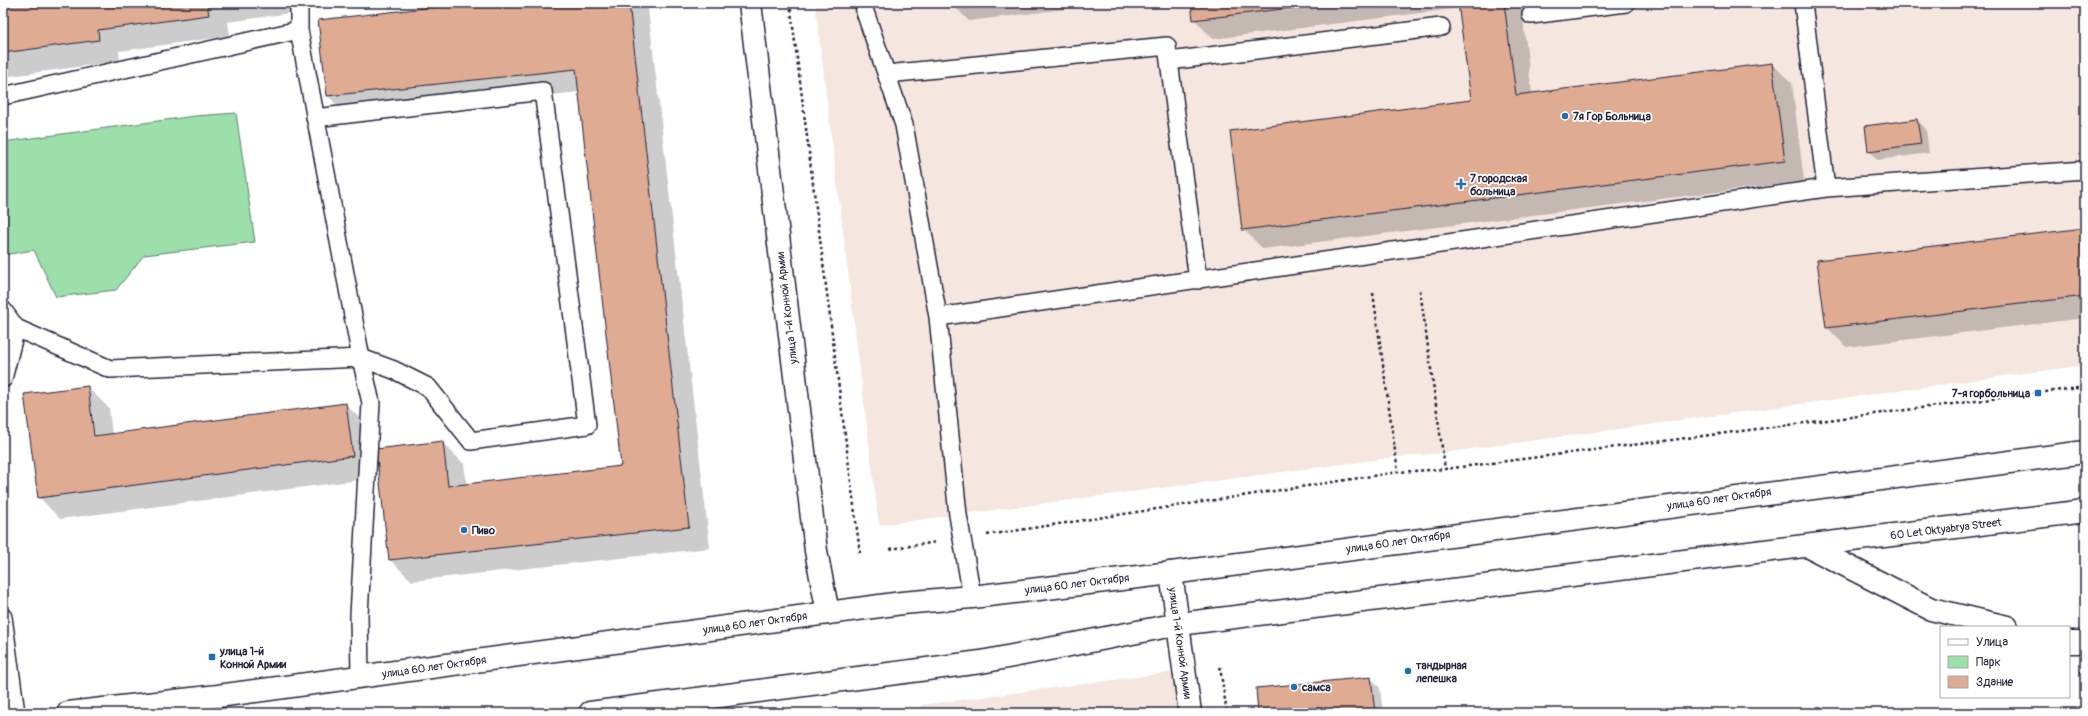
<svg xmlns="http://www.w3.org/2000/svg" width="2088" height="716" font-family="Pangolin,sans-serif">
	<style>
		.built { fill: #f5e6df }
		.green { fill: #9cdfaa; stroke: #5f8072 }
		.shadow { fill: #0003 }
		.building { fill: #dfab93; stroke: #22223b }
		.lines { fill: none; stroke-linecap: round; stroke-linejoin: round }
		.service-casing { stroke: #22223b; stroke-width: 20 }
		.minor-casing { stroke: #22223b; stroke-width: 25 }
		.tertiary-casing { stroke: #22223b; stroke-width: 25 }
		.secondary-casing { stroke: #22223b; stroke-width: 25 }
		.path { stroke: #22223b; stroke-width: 2.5; stroke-dasharray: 3 3; stroke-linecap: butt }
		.service { stroke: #fff; stroke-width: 17 }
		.minor { stroke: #fff; stroke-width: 22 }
		.tertiary { stroke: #fff; stroke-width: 22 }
		.secondary { stroke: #fff; stroke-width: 22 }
		.poi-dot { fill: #1f6fb2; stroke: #fff; stroke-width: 1.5 }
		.labels { text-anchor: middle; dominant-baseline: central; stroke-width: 3.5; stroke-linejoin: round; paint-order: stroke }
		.poi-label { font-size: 11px; font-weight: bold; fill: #22223b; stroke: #fff; text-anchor: start }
		.street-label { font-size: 11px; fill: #22223b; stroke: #fff }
	</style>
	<rect width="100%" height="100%" fill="#fff"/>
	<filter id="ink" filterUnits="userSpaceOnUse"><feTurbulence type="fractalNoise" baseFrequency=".025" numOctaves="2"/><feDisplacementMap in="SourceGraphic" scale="8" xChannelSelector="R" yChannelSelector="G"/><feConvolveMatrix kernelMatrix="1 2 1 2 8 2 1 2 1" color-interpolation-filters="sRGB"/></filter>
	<g filter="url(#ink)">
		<path class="built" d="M815 3H2085V365L1442 453 1396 457 879 525Z
			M1174 672 1179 713H922L921 705Z"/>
		<path class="green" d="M236 113 255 242 144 255 116 290 56 297 34 250 3 255V142L195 116Z"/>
		<path class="shadow" d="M3 3H296L297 12 228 22 230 36 119 51 120 61 4 77 6 90 3 91Z
			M479 3H643L648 8 710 548 412 581 390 560 443 443 464 464 467 485 622 467 579 92 349 117 328 96Z
			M951 3H1114L969 21Z
			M1192 3H1521L1532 94 1772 64 1792 83 1804 181 1263 249 1243 229 1472 101 1460 8 1213 39 1194 19Z
			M1917 120 1926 129 1929 153 1878 160 1869 151Z
			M2085 229V318L1846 347 1827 327Z
			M87 387 109 408 112 435 345 404 367 425 374 478 60 519 39 497Z
			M3 398 6 416H3Z
			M1371 678 1380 688 1383 713H1259Z"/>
		<path class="building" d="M3 3H207L209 15 98 30 99 40 3 53Z
			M470 3H629L689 527 389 560 376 449 443 441 448 486 621 466 576 69 327 96 318 20Z
			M1191 3H1330L1193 20Z
			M1458 3H1504L1516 95 1772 63 1785 161 1242 230 1230 131 1471 100Z
			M1917 119 1921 144 1868 151 1865 126Z
			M2085 228V296L1826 328 1817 260Z
			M88 386 94 436 346 403 353 456 38 498 24 394Z
			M1371 677 1375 713H1258L1256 688Z"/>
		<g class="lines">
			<g class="service-casing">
				<path id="service" d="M299 3V30L361 358 371 403 359 615 360 677
					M864 3 865 12 904 125 938 317 958 515 972 597
					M1803 3 1826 188 2085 170
					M1531 15 1626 3
					M887 74 1167 46 1169 61
					M3 96 299 30
					M1198 280 1169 61 1441 27
					M3 310 16 328 110 369 361 358 394 370 428 387 471 441 587 425 543 91 315 118
					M938 317 1826 188
					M3 379 16 328
					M3 617 16 713"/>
			</g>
			<g class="minor-casing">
				<path id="minor" d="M750 3 816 551 828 613
					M1808 546 1931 609 2007 627
					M2069 642H2085"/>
			</g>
			<g class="tertiary-casing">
				<path id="tertiary" d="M1171 573 1190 713"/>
			</g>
			<g class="secondary-casing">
				<path id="secondary" d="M68 713 218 696 902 603 972 597 1171 573 2085 452
					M590 713 981 662 1179 624 2085 511"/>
			</g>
			<path class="path" d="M790 3 860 553
				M1420 290 1445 469
				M1373 293 1398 472
				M987 535 1398 472 1445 469 2085 387
				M890 549 937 542
				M1220 667 1227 713
				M2081 671 2085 693"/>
			<use href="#service" class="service"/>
			<use href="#minor" class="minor"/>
			<use href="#tertiary" class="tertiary"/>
			<use href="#secondary" class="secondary"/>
		</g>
	</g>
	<g class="poi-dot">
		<circle cx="1565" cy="116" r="4"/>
		<path d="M1459 178h4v4h4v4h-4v4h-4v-4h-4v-4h4z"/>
		<rect x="2034" y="389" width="8" height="8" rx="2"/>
		<circle cx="464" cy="530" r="4"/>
		<rect x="208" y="653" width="8" height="8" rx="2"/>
		<circle cx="1408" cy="671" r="4"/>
		<circle cx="1294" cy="687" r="4"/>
	</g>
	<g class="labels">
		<g class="poi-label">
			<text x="1573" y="116">7я Гор Больница</text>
			<text x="1470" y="178">7 городская<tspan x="1470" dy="13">больница</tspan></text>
			<text x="2030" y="393" text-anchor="end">7-я горбольница</text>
			<text x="472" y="530">Пиво</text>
			<text x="220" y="651">улица 1-й<tspan x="220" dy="13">Конной Армии</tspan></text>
			<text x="1416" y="665">тандырная<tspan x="1416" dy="13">лепешка</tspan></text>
			<text x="1302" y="687">самса</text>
		</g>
		<g class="street-label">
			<text transform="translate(787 308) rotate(-97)">улица 1-й Конной Армии</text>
			<text transform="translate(1719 499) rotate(-8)">улица 60 лет Октября</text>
			<text transform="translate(1946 529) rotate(-7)">60 Let Oktyabrya Street</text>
			<text transform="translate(1398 542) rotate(-8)">улица 60 лет Октября</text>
			<text transform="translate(1077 584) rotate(-7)">улица 60 лет Октября</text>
			<text transform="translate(755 623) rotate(-8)">улица 60 лет Октября</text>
			<text transform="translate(1180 643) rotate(82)">улица 1-й Конной Армии</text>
			<text transform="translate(434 667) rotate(-8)">улица 60 лет Октября</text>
		</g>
	</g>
	<rect width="2088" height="716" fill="none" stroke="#fff" stroke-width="16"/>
	<rect x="8" y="8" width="2072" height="700" fill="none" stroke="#22223b" stroke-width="1.5" filter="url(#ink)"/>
	<rect x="1940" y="626" width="130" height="72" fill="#ffffff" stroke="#a7a7b1"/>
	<rect x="1948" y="639" width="20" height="6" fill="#ffffff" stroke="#a7a7b1"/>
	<text x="1976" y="646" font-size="12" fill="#22223b">Улица</text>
	<rect x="1948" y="656" width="20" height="12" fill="#9cdfaa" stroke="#a7a7b1"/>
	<text x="1976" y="666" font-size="12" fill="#22223b">Парк</text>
	<rect x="1948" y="676" width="20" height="12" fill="#dfab93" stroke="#a7a7b1"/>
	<text x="1976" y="686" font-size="12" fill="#22223b">Здание</text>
</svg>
